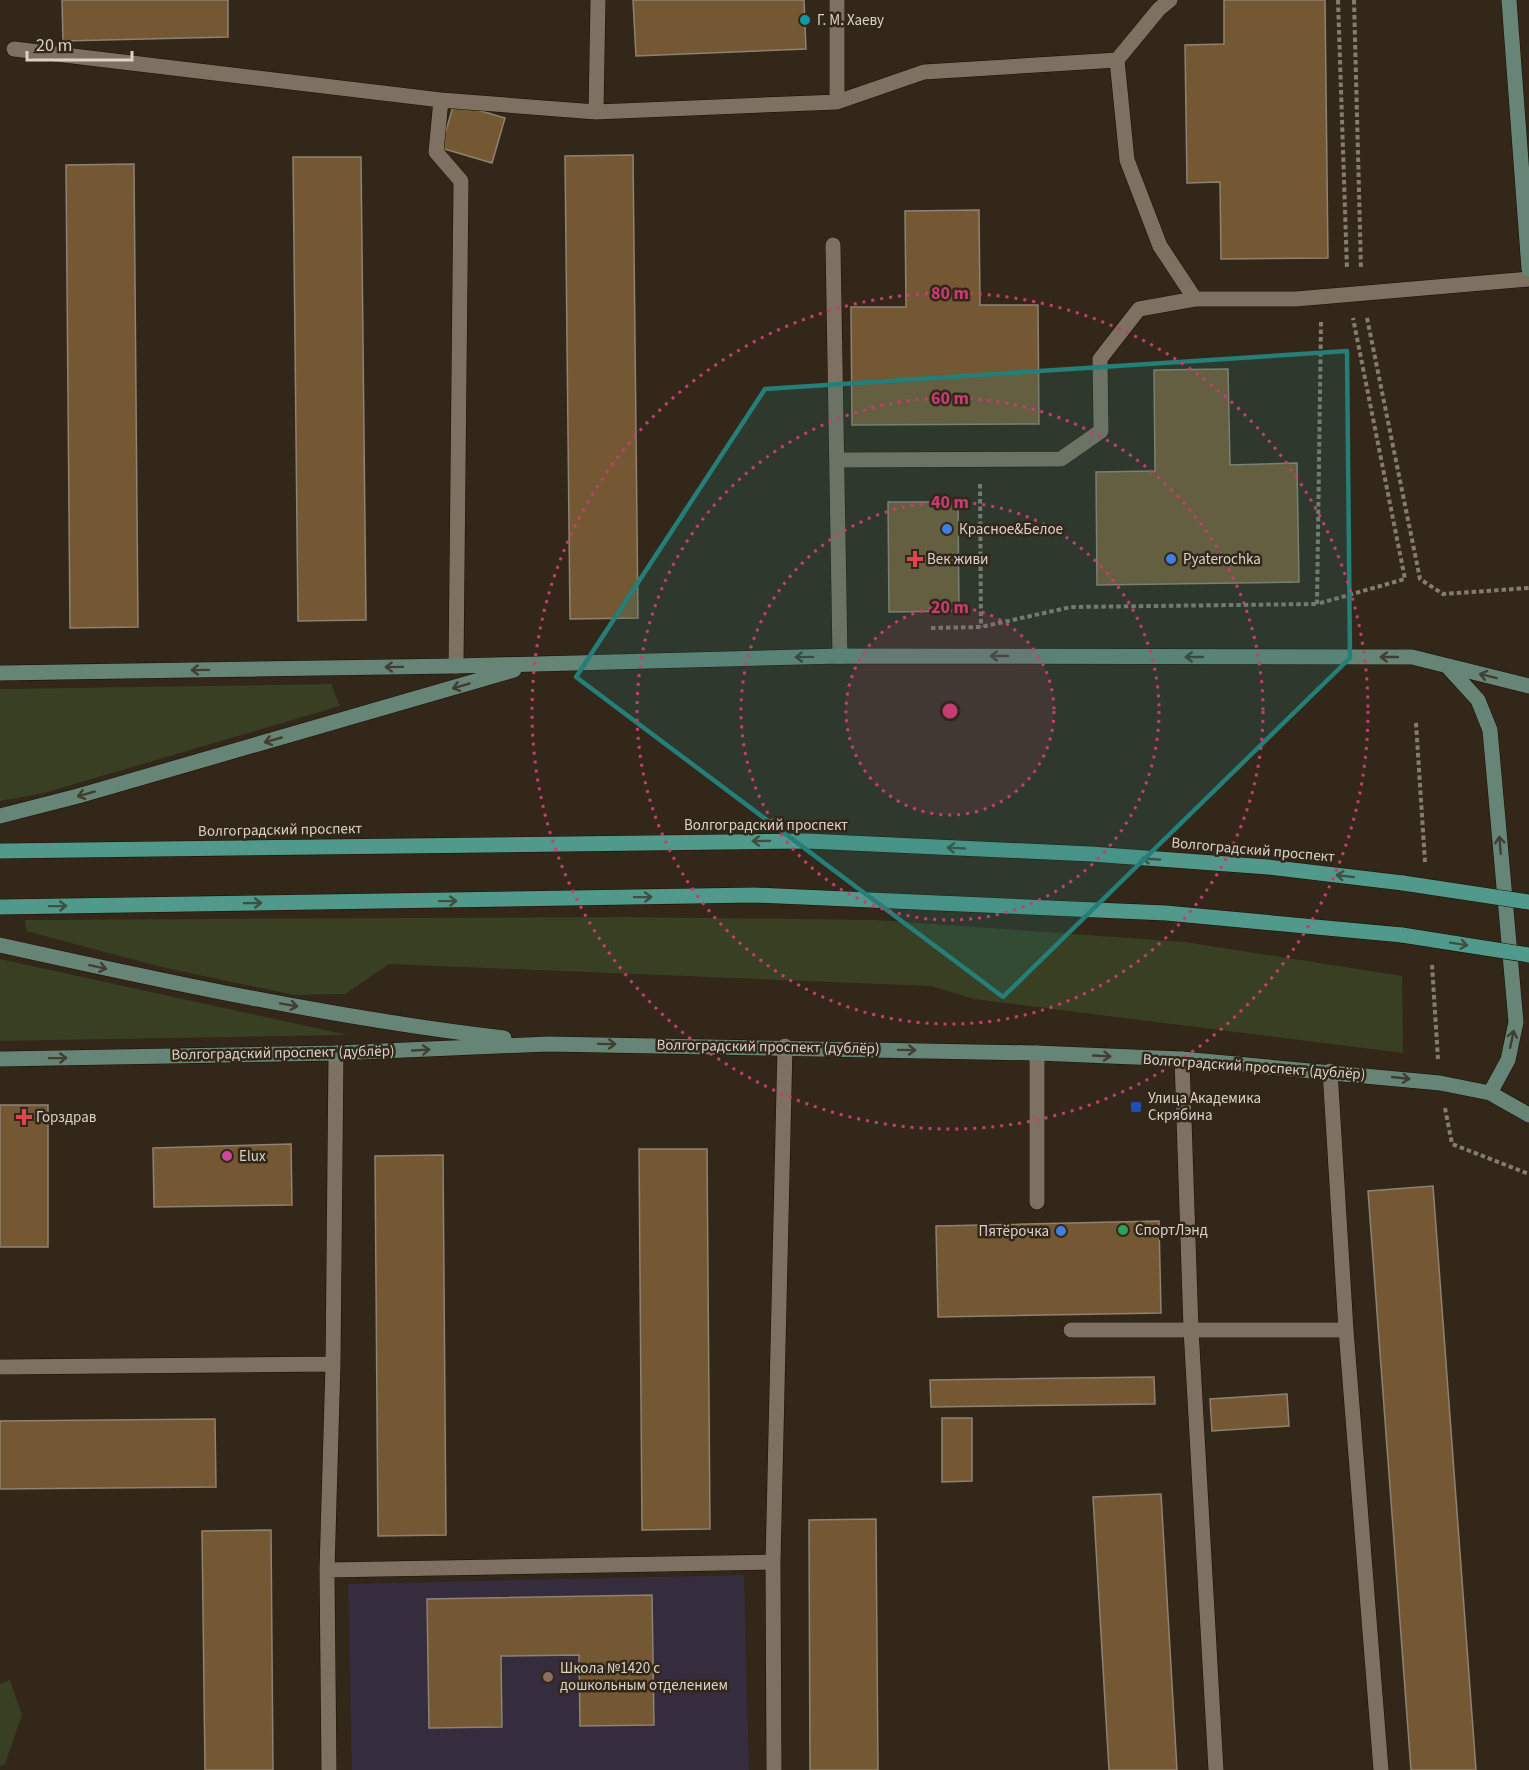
<svg xmlns="http://www.w3.org/2000/svg" width="1529" height="1770" font-family="'Source Sans 3',sans-serif">
	<style>
		.education { fill: #352d3d }
		.green { fill: #383f22 }
		.building { fill: #735833; stroke: #8f8272; stroke-width: 1.5 }
		.lines { fill: none; stroke-linecap: round; stroke-linejoin: round }
		.lane-casing { stroke: #1a1004; stroke-width: 16 }
		.secondary-casing { stroke: #1a1004; stroke-width: 16 }
		.primary-casing { stroke: #1a1004; stroke-width: 16 }
		.path { stroke: #857c70; stroke-width: 4; stroke-dasharray: 4.5 3; stroke-linecap: butt }
		.lane { stroke: #7e7161; stroke-width: 15 }
		.secondary { stroke: #678576; stroke-width: 15 }
		.primary { stroke: #50998b; stroke-width: 15 }
		.primary-bridge-casing { stroke: #1a1004; stroke-width: 16; stroke-linecap: butt }
		.primary-bridge { stroke: #50998b; stroke-width: 15 }
		.oneway { stroke: #3f3e30 }
		.oneway2 { stroke: #3c4f41 }
		.marked { fill: #237f77; fill-opacity: 0.2; stroke: #237f77; stroke-width: 4.5; stroke-linejoin: round }
		.ring { fill: none; stroke: #c73d71; stroke-width: 3; stroke-dasharray: 3 6 }
		.culture-dot { fill: #0f9aa8; stroke: #322719; stroke-width: 2 }
		.shop-dot { fill: #3f7fe0; stroke: #322719; stroke-width: 2 }
		.health-dot { fill: #e0444e; stroke: #322719; stroke-width: 2 }
		.transit-dot { fill: #1a4fb4; stroke: #322719; stroke-width: 2 }
		.hotel-dot { fill: #d1479c; stroke: #322719; stroke-width: 2 }
		.leisure-dot { fill: #2e9e5b; stroke: #322719; stroke-width: 2 }
		.education-dot { fill: #8d6e63; stroke: #322719; stroke-width: 2 }
		.labels { text-anchor: middle; dominant-baseline: central; stroke-width: 5; stroke-linejoin: round; paint-order: stroke }
		.poi-label { font-size: 15px; fill: #dbd3ca; stroke: #322719; text-anchor: start }
		.street-label { font-size: 15px; fill: #dbd3ca; stroke: #322719 }
		.centre { fill: #c73d71; stroke: #322719; stroke-width: 3 }
		.ring-label { font-size: 18px; text-anchor: middle; font-weight: bold; fill: #c73d71; stroke: #322719; stroke-width: 5; stroke-linejoin: round; paint-order: stroke }
	</style>
	<rect width="100%" height="100%" fill="#322719"/>
	<path class="education" d="M744 1575 749 1770H352L348 1584Z"/>
	<path class="green" d="M331 684 340 706 44 793 0 801V689Z
		M628 917 876 920 1185 942 1402 976 1403 1053 974 999 931 986 389 964 345 994 294 995 161 967 26 931 25 920Z
		M0 959 348 1035 0 1041Z
		M10 1680 22 1715 5 1764 0 1766V1684Z"/>
	<path class="building" d="M62 0H228V37L63 41Z
		M633 0H804L806 49 636 56Z
		M1224 0H1325L1328 258 1221 259 1220 182 1187 183 1185 45 1224 44Z
		M454 103 505 118 492 163 441 148Z
		M633 155 638 618 570 619 565 156Z
		M293 157H361L366 620 298 621Z
		M134 164 138 627 70 628 66 165Z
		M979 210 980 305H1038L1039 424 852 425 851 307H906L905 211Z
		M1228 369 1230 465 1297 463 1299 582 1097 585 1096 472 1155 471 1154 370Z
		M888 502H958L959 611 889 612Z
		M0 1105H48V1247H0Z
		M291 1144 292 1205 154 1207 153 1148Z
		M639 1149H707L710 1529 642 1530Z
		M443 1155 446 1535 378 1536 375 1156Z
		M1433 1186 1476 1770H1411L1368 1191Z
		M1159 1221 1161 1313 938 1317 936 1226Z
		M1154 1377 1155 1404 931 1407 930 1380Z
		M1287 1394 1289 1426 1212 1431 1210 1399Z
		M942 1418H972V1481L942 1482Z
		M215 1419 216 1487 0 1489V1421Z
		M1161 1494 1177 1770H1109L1093 1497Z
		M876 1519 878 1770H810L809 1520Z
		M271 1530 273 1770H205L202 1531Z
		M652 1595 654 1725 580 1726 579 1655 501 1656 502 1727 429 1728 427 1599Z"/>
	<g class="lines">
		<g class="lane-casing">
			<path id="lane" d="M837 0V102
				M14 49 441 100 596 112 837 102 924 72 1117 60 1159 9 1170 0
				M1117 60 1127 160 1160 246 1195 299H1296L1529 279
				M441 100 436 152 461 181 456 666
				M596 112 598 0
				M833 245 840 656
				M837 460 1061 459 1101 431 1100 359 1139 309 1195 299
				M1182 1059 1191 1329 1216 1770
				M1330 1071 1346 1330 1381 1770
				M1037 1202V1053
				M1071 1330H1346
				M333 1364 327 1570 773 1562 785 1046
				M0 1367 333 1364 336 1053
				M773 1562 774 1770
				M327 1570 329 1770"/>
		</g>
		<g class="secondary-casing">
			<path id="secondary" d="M1509 0 1529 269
				M1447 666 1478 700 1490 730 1516 1022 1508 1060 1490 1093
				M0 673 456 666 840 656 1412 657 1529 686
				M0 816 78 796 514 670
				M0 945C167 982 334 1018 504 1038
				M0 1059 336 1053 548 1044 1037 1053 1182 1059 1440 1083 1490 1093 1529 1115"/>
		</g>
		<g class="primary-casing">
			<path id="primary" d="M0 851 807 841 1091 854 1268 867 1403 883
				M0 907 755 895 1166 913 1402 935"/>
		</g>
		<path class="path" d="M1338 0 1347 269
			M1354 0 1361 269
			M1367 318 1420 579 1443 594 1529 588
			M1321 322 1317 604 1405 579 1353 318
			M980 484 981 627
			M931 628 981 627 1071 607 1317 604
			M1416 723 1425 862
			M1432 965 1438 1059
			M1445 1108 1452 1144 1529 1174"/>
		<use href="#lane" class="lane"/>
		<use href="#secondary" class="secondary"/>
		<use href="#primary" class="primary"/>
		<g class="primary-bridge-casing">
			<path id="primary-bridge" d="M1403 883 1529 902
				M1402 935 1529 955"/>
		</g>
		<use href="#primary-bridge" class="primary-bridge"/>
	</g>
	<defs><path id="oneway-shaft" d="M-6 0H5M1.5-3L5.5 0L1.5 3" fill="none" stroke-width="1.6" stroke-linecap="round" stroke-linejoin="round" transform="scale(1.5)"/></defs>
	<g class="oneway">
		<use href="#oneway-shaft" transform="translate(999 656) rotate(-180)"/>
		<use href="#oneway-shaft" transform="translate(804 657) rotate(179)"/>
		<use href="#oneway-shaft" transform="translate(1194 657) rotate(-180)"/>
		<use href="#oneway-shaft" transform="translate(1389 657) rotate(-180)"/>
		<use href="#oneway-shaft" transform="translate(394 667) rotate(179)"/>
		<use href="#oneway-shaft" transform="translate(200 670) rotate(179)"/>
		<use href="#oneway-shaft" transform="translate(1488 676) rotate(-166)"/>
		<use href="#oneway-shaft" transform="translate(461 686) rotate(164)"/>
		<use href="#oneway-shaft" transform="translate(273 740) rotate(164)"/>
		<use href="#oneway-shaft" transform="translate(86 794) rotate(164)"/>
		<use href="#oneway-shaft" transform="translate(1500 845) rotate(-95)"/>
		<use href="#oneway-shaft" transform="translate(98 967) rotate(12)"/>
		<use href="#oneway-shaft" transform="translate(289 1005) rotate(10)"/>
		<use href="#oneway-shaft" transform="translate(1512 1039) rotate(-78)"/>
		<use href="#oneway-shaft" transform="translate(607 1044) rotate(1)"/>
		<use href="#oneway-shaft" transform="translate(421 1050) rotate(-3)"/>
		<use href="#oneway-shaft" transform="translate(907 1050) rotate(1)"/>
		<use href="#oneway-shaft" transform="translate(1102 1056) rotate(3)"/>
		<use href="#oneway-shaft" transform="translate(58 1058) rotate(-1)"/>
		<use href="#oneway-shaft" transform="translate(1401 1078) rotate(6)"/>
	</g>
	<g class="oneway2">
		<use href="#oneway-shaft" transform="translate(761 841) rotate(179)"/>
		<use href="#oneway-shaft" transform="translate(956 848) rotate(-177)"/>
		<use href="#oneway-shaft" transform="translate(1151 859) rotate(-176)"/>
		<use href="#oneway-shaft" transform="translate(1345 876) rotate(-173)"/>
		<use href="#oneway-shaft" transform="translate(643 897) rotate(-1)"/>
		<use href="#oneway-shaft" transform="translate(448 901) rotate(-1)"/>
		<use href="#oneway-shaft" transform="translate(253 903) rotate(-1)"/>
		<use href="#oneway-shaft" transform="translate(58 906) rotate(-1)"/>
		<use href="#oneway-shaft" transform="translate(1459 944) rotate(9)"/>
	</g>
	<path class="marked" d="M1347 351 1350 658 1003 997 576 677 765 389Z"/>
	<circle cx="950" cy="711" r="104" fill="#c73d71" fill-opacity=".12"/>
	<g class="ring">
		<circle cx="950" cy="711" r="104"/>
		<circle cx="950" cy="711" r="209"/>
		<circle cx="950" cy="711" r="313"/>
		<circle cx="950" cy="711" r="418"/>
	</g>
	<circle class="culture-dot" cx="805" cy="20" r="6"/>
	<g class="shop-dot">
		<circle cx="947" cy="529" r="6"/>
		<circle cx="1171" cy="559" r="6"/>
		<circle cx="1061" cy="1231" r="6"/>
	</g>
	<g class="health-dot">
		<path d="M912 550h6v6h6v6h-6v6h-6v-6h-6v-6h6z"/>
		<path d="M21 1108h6v6h6v6h-6v6h-6v-6h-6v-6h6z"/>
	</g>
	<rect class="transit-dot" x="1130" y="1101" width="12" height="12" rx="3"/>
	<circle class="hotel-dot" cx="227" cy="1156" r="6"/>
	<circle class="leisure-dot" cx="1123" cy="1230" r="6"/>
	<circle class="education-dot" cx="548" cy="1677" r="6"/>
	<g class="labels">
		<g class="poi-label">
			<text x="817" y="20">Г. М. Хаеву</text>
			<text x="959" y="529">Красное&amp;Белое</text>
			<text x="927" y="559">Век живи</text>
			<text x="1183" y="559">Pyaterochka</text>
			<text x="1148" y="1098">Улица Академика<tspan x="1148" dy="17">Скрябина</tspan></text>
			<text x="36" y="1117">Горздрав</text>
			<text x="239" y="1156">Elux</text>
			<text x="1135" y="1230">СпортЛэнд</text>
			<text x="1049" y="1231" text-anchor="end">Пятёрочка</text>
			<text x="560" y="1668">Школа №1420 с<tspan x="560" dy="17">дошкольным отделением</tspan></text>
		</g>
		<g class="street-label">
			<text x="766" y="825">Волгоградский проспект</text>
			<text transform="translate(280 830) rotate(-1)">Волгоградский проспект</text>
			<text transform="translate(1253 850) rotate(5)">Волгоградский проспект</text>
			<text transform="translate(768 1047) rotate(1)">Волгоградский проспект (дублёр)</text>
			<text transform="translate(283 1053) rotate(-1)">Волгоградский проспект (дублёр)</text>
			<text transform="translate(1254 1067) rotate(4)">Волгоградский проспект (дублёр)</text>
		</g>
	</g>
	<circle cx="950" cy="711" r="9" class="centre"/>
	<g class="ring-label">
		<text x="950" y="299">80 m</text>
		<text x="950" y="404">60 m</text>
		<text x="950" y="508">40 m</text>
		<text x="950" y="613">20 m</text>
	</g>
	<path d="M27 51v9h105v-9" fill="none" stroke="#dbd3ca" stroke-width="3"/>
	<text x="36" y="51" font-size="18" fill="#dbd3ca" stroke="#322719" stroke-width="4.5" paint-order="stroke">20 m</text>
</svg>
